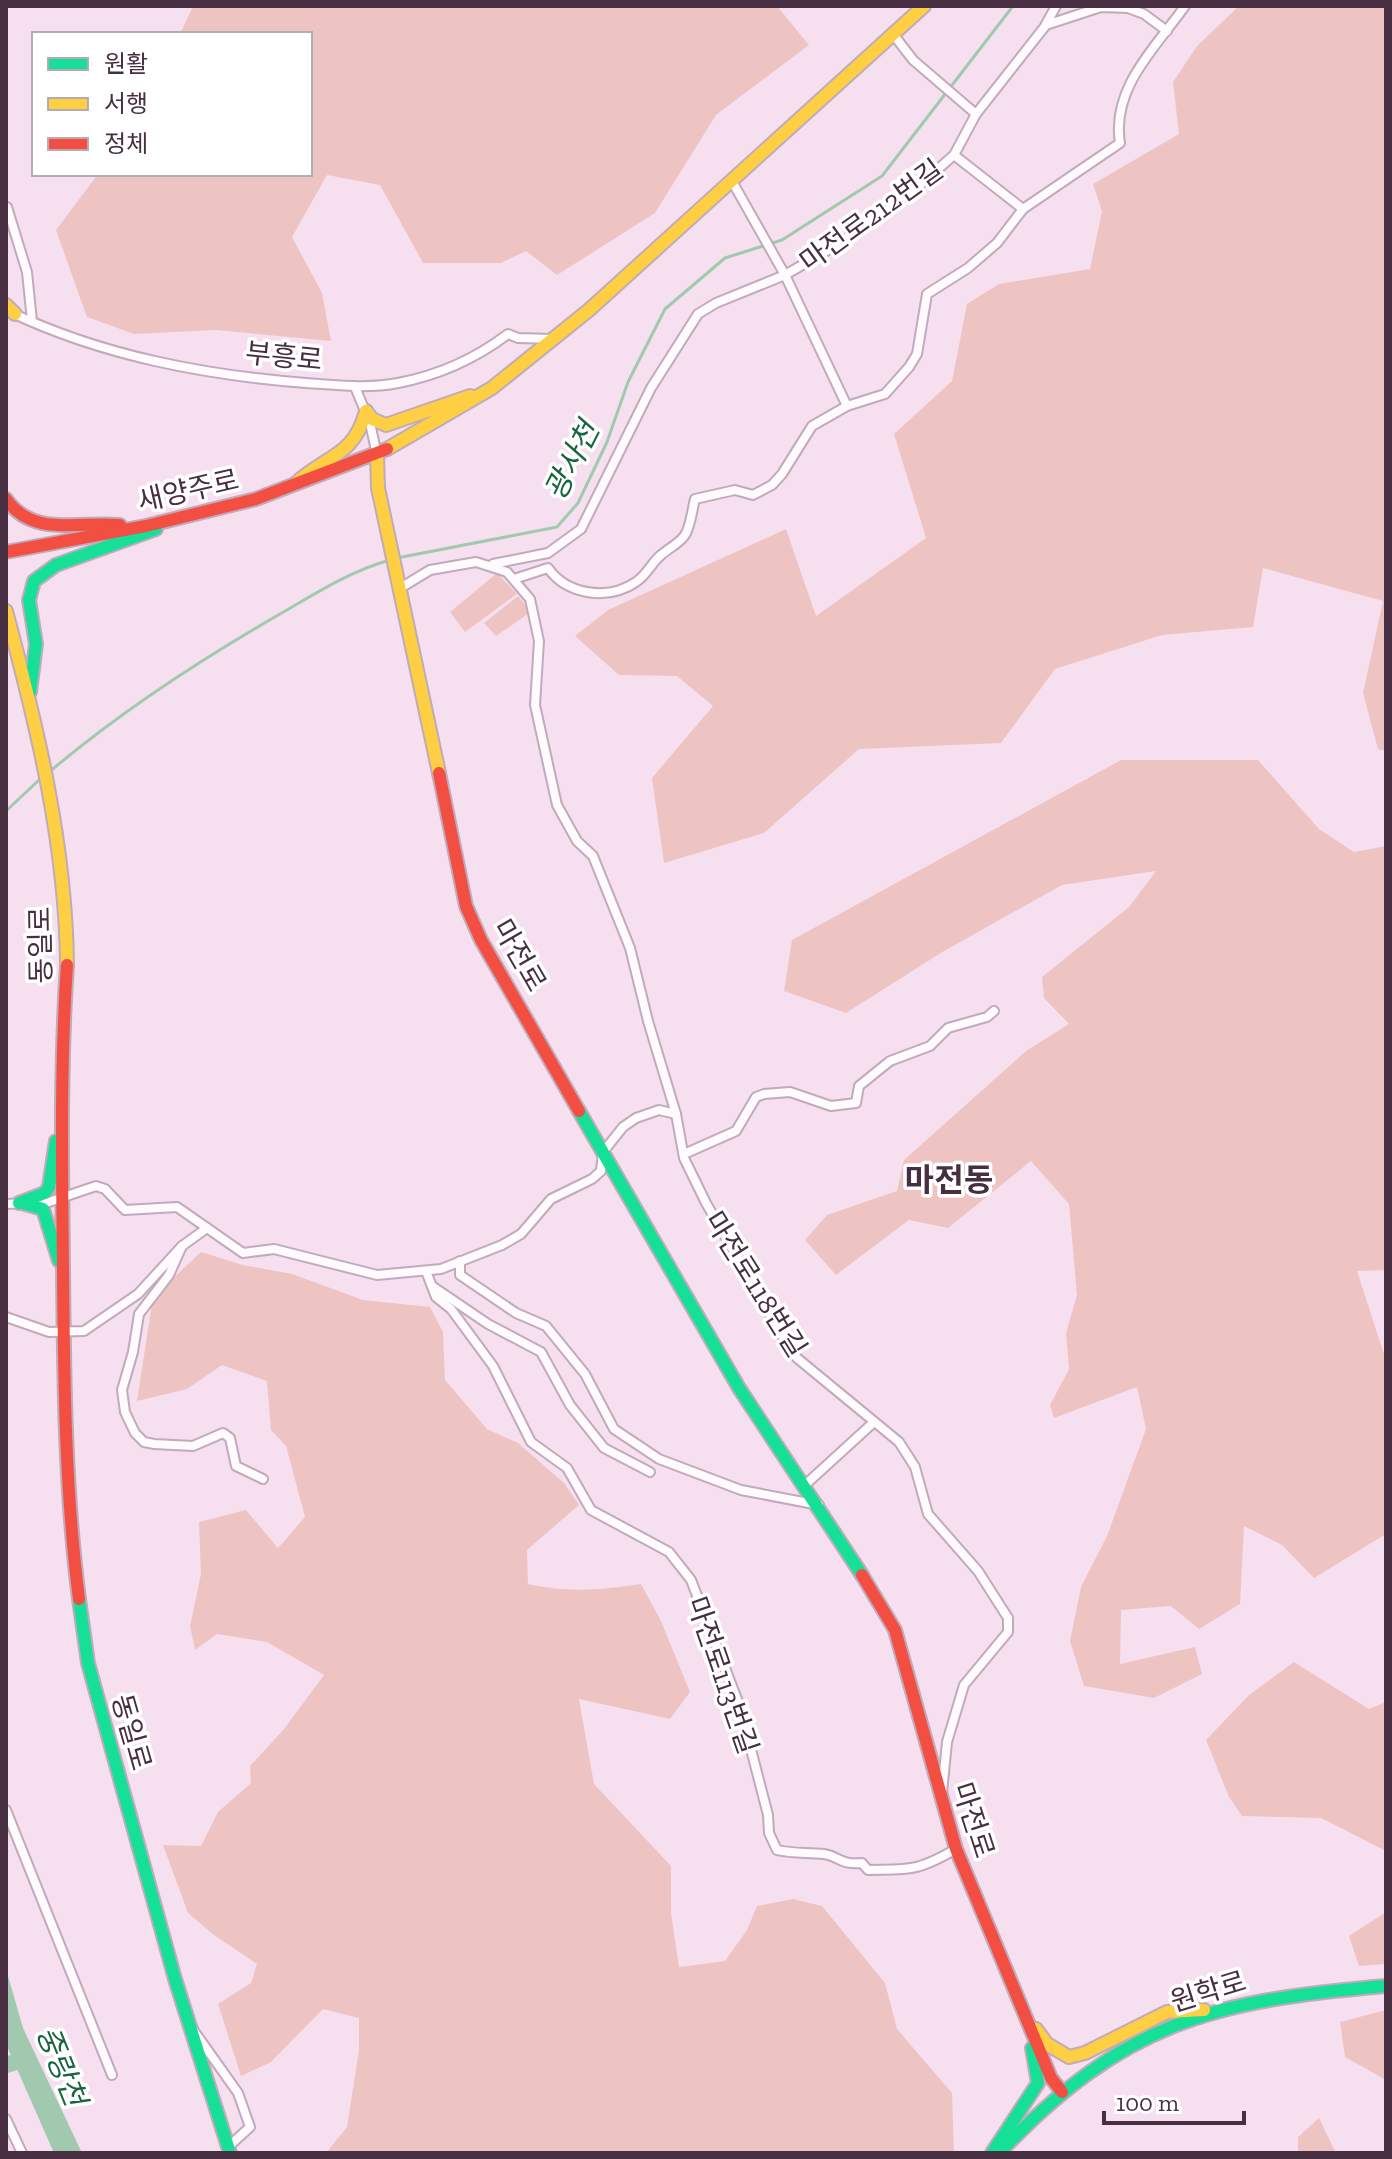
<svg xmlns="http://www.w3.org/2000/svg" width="1392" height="2159" font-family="'Zilla Slab','Noto Sans KR',serif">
	<rect width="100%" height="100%" fill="#f6e0f0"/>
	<g fill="#eec4c3">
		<path d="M 193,6 L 777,6 L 809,45 L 716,115 L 655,213 L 557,275 L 526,251 L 501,263 L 423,263 L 380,185 L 327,175 L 292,237 L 322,293 L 331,341 L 216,330 L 134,334 L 87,317 L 56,230 L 98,174 L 310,174 L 310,34 L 180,34 Z"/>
		<path d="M 1239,6 L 1386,6 L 1386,751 L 1378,749 L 1363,693 L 1383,601 L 1263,568 L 1253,627 L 1162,635 L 1055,669 L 1001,743 L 859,749 L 764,833 L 664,863 L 652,778 L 713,706 L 677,676 L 619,675 L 575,636 L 608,610 L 786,529 L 816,616 L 926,538 L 894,434 L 952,381 L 967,304 L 999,284 L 1090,269 L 1102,211 L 1093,184 L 1179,134 L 1173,82 L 1197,46 Z"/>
		<path d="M 497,573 L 517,594 L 465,632 L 450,612 Z"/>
		<path d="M 518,596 L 531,612 L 496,636 L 484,623 Z"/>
		<path d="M 1121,760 L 1258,760 L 1319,829 L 1354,852 L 1386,846 L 1386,1270 L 1357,1271 L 1386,1360 L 1386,1534 L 1314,1578 L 1282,1545 L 1244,1526 L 1240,1604 L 1199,1629 L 1171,1606 L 1121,1610 L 1120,1664 L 1195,1647 L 1202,1674 L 1154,1698 L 1084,1686 L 1070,1641 L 1081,1587 L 1107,1536 L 1146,1429 L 1137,1387 L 1054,1418 L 1050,1405 L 1069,1369 L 1066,1333 L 1077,1295 L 1069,1204 L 1031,1161 L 948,1228 L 909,1220 L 836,1275 L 805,1240 L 827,1215 L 897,1191 L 904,1160 L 1026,1051 L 1069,1024 L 1044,998 L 1042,977 L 1129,907 L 1156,871 L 1062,885 L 944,951 L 846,1013 L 784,991 L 792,940 Z"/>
		<path d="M 201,1252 L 243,1265 L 292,1274 L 363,1300 L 430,1307 L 443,1332 L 445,1380 L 487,1429 L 518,1443 L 564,1483 L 579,1505 L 527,1550 L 528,1584 C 568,1593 601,1590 641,1584 L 661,1621 L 690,1692 L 670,1719 L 579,1699 L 594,1784 L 671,1866 L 671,1913 L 679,1967 L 725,1961 L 747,1930 L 757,1906 L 793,1899 L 822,1906 L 885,1983 L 897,2029 L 952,2093 L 954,2153 L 326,2153 L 347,2127 L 359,2050 L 359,2018 L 323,2009 L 271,2062 L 241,2076 L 218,2004 L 251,1983 L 257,1964 L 214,1935 L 188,1913 L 163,1845 L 201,1846 L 218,1812 L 251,1783 L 250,1766 L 284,1729 L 324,1675 L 267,1642 L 217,1634 L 195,1650 L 190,1626 L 201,1574 L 199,1522 L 246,1510 L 278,1548 L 305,1517 L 286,1446 L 271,1430 L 267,1381 L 222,1365 L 187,1389 L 137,1401 L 153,1297 Z"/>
		<path d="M 1294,1662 L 1369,1709 L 1386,1702 L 1386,1851 L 1321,1818 L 1242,1816 L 1229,1797 L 1206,1740 L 1249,1695 Z"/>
		<path d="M 1386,1912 L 1386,1964 L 1359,1966 L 1349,1936 Z"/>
		<path d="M 1386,2010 L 1386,2080 L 1345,2057 L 1340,2022 Z"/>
		<path d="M 1319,2118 L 1336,2153 L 1298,2153 L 1298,2137 Z"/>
	</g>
	<path fill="#a0c9b0" d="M 6,1969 L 23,2028 L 82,2153 L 54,2153 L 6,2044 Z"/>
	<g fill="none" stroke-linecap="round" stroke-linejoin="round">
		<g stroke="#a0c9b0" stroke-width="3">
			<path d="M 397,558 L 557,527 L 578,503 L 607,442 L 628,382 L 665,309 L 725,258 L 782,240 L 882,176 L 1013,6"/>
			<path d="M 48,773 C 120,712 198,661 280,614 C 315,594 350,571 390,560"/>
			<path d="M 6,811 L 39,780"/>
		</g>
		<path stroke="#a0c9b0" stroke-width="16" d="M 6,2065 L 25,2059"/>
		<g stroke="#c0abba" stroke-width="12">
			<g id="street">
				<path d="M 1046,24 L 1056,6"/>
				<path d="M 893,34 L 913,60 L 976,114"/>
				<path d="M 954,155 L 1023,209"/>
				<path d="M 733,183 L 785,275 L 847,406"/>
				<path d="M 7,207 L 27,272 L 32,321"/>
				<path d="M 10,312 C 103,356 204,375 306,383 C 337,385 368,389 398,383 C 440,375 475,359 508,334 L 518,338 L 553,339"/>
				<path d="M 355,387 L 370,423 L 377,455"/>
				<path d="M 493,564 L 548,553 L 581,529 L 651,388 L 698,314 L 716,303 L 785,275 L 840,243 L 922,183 L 954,155 L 976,114 L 1046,25 L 1101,7 L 1128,8 L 1144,14 L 1167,31"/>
				<path d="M 514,579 L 548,568 C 567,595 608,601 636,582 C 647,575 652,562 661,555 C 669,548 680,543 685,535 C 691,525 692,510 695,499 L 735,490 L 753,495 L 772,485 L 782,474 L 812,426 L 847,406 L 885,394 L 909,367 L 917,354 L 927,294 L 968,268 L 997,243 L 1023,209 L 1120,143 C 1111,88 1156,47 1185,6"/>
				<path d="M 402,587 L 430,570 L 476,562 L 507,572 L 530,599 L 539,641 L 535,705 L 557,805 L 577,841 L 593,856 L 630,948 L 648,1021 L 676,1114 L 684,1158 L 706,1203 L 789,1347 L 797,1358 L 899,1442 L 915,1467 L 928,1514 L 978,1571 L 1008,1618 L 1008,1632 L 964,1685 L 947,1742 L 942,1793"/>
				<path d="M 684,1154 L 736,1131 L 756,1097 L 764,1094 L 790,1092 L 831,1106 L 856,1103 L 859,1086 L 890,1061 L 930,1046 L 948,1028 L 987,1017 L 994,1011"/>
				<path d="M 6,1204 L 49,1202 L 96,1186 L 105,1189 L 125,1210 L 177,1207 L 243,1253 L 274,1249 L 377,1275 L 441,1269 L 502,1245 L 521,1234 L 551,1199 L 592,1179 L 601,1171 L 603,1152 L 623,1127 L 636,1118 L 659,1110 L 676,1114"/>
				<path d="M 182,1246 L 169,1275 L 139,1314 L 133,1352 L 122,1390 L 125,1412 L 135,1433 L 144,1442 L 154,1444 L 193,1446 L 223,1433 L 230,1438 L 236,1466 L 263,1479"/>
				<path d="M 460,1261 L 460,1275 L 516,1313 L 546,1326 L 585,1374 L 614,1429 L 659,1459 L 741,1490 L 819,1505"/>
				<path d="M 426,1271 L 436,1297 L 451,1309 L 493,1366 L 531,1442 L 567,1468 L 591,1510 L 669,1552 L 691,1580 L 740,1707 L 768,1815 L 769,1833 L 777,1850 C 794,1854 808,1852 824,1854 C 839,1856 839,1865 862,1863 L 868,1870 C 910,1869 916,1872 956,1849"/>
				<path d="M 432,1286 L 488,1324 L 541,1352 L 570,1405 L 604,1448 L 650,1472"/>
				<path d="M 6,1317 L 49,1332 L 84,1331 L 138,1294 L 182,1246 L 207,1228"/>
				<path d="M 805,1485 L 874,1422"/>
				<path d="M 6,1810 L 112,2075"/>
				<path d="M 194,2031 L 238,2093 L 250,2127 L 228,2147"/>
				<path d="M 6,2119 L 22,2153"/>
			</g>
		</g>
		<g stroke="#c0abba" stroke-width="16">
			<g id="fast">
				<path d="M 30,692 L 36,644 L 29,600 L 34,581 L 56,565 L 156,529"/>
				<path d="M 579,1111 L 739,1388 L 862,1575"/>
				<path d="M 19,1203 L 45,1193 L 49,1187 L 56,1141"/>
				<path d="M 22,1203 L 43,1209 L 59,1261"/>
				<path d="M 79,1599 L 88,1663 L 175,1979 L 230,2153"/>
				<path d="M 992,2153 L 1038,2083 L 1032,2048"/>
				<path d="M 999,2153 C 1124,2022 1211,2001 1386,1986"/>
			</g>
		</g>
		<g stroke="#c0abba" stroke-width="16">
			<g id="slow">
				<path d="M 6,305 L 15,314"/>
				<path d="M 366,411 L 372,419 L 386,425 L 470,396"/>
				<path d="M 387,449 L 492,388 L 589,310 L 924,6"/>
				<path d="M 377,455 L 378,488 L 439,773"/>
				<path d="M 295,484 C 326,455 354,457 366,411"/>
				<path d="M 6,611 C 37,726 66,845 67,965"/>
				<path d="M 1036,2029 L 1047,2044 L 1069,2057 L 1085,2053 L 1167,2012 L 1204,2010"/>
			</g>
		</g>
		<g stroke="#c0abba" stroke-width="16">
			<g id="jam">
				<path d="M 6,499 C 33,538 79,521 120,525"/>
				<path d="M 6,552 L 146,526 L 256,499 L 387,449"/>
				<path d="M 439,773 L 466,906 L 481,940 L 579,1111"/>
				<path d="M 67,965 C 60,1067 62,1168 63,1270 C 64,1379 65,1491 79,1599"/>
				<path d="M 862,1575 L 895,1630 L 956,1849 L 1051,2078 L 1062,2092"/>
			</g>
		</g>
		<use href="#street" stroke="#fefafd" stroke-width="8"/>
		<use href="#fast" stroke="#16e098" stroke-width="12"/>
		<use href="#slow" stroke="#ffcf43" stroke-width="12"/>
		<use href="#jam" stroke="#f24e42" stroke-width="12"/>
	</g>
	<g text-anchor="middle" stroke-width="7" stroke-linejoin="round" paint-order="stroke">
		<g font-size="28" fill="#472f41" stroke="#fff">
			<text transform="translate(871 215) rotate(-36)" y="10">마전로212번길</text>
			<text transform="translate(284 356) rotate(6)" y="10">부흥로</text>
			<text transform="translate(188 490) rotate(-13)" y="10">새양주로</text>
			<text transform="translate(40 945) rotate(-91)" y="10">동일로</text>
			<text transform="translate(520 955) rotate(60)" y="10">마전로</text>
			<text transform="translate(756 1284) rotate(58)" y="10">마전로118번길</text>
			<text transform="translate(723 1675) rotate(71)" y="10">마전로113번길</text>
			<text transform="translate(132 1732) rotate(74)" y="10">동일로</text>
			<text transform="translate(974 1820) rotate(72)" y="10">마전로</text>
			<text transform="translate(1208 1991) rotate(-17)" y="10">원학로</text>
		</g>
		<g font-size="30" font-style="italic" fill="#18653e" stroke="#fff">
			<text transform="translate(572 461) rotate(-63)" y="10">광사천</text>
			<text transform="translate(61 2066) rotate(68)" y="10">중랑천</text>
		</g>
		<g font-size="32" font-weight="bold" fill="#472f41" stroke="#fff">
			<text x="949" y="1191">마전동</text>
		</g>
	</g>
	<rect width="1392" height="2159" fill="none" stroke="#472f41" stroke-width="16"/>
	<rect x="32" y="32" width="280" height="144" fill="#ffffff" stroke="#b5acb3" stroke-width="2"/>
	<rect x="48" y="58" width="40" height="12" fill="#16e098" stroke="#b5acb3" stroke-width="2"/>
	<text x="104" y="72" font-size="24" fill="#472f41">원활</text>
	<rect x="48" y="98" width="40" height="12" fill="#ffcf43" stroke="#b5acb3" stroke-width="2"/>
	<text x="104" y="112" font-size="24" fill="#472f41">서행</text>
	<rect x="48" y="138" width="40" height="12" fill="#f24e42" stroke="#b5acb3" stroke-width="2"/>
	<text x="104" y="152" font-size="24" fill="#472f41">정체</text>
	<path d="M1104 2111v12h140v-12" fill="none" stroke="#472f41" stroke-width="4"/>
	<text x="1116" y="2111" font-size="24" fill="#472f41" stroke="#ffffff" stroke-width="6" paint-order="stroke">100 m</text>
</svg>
